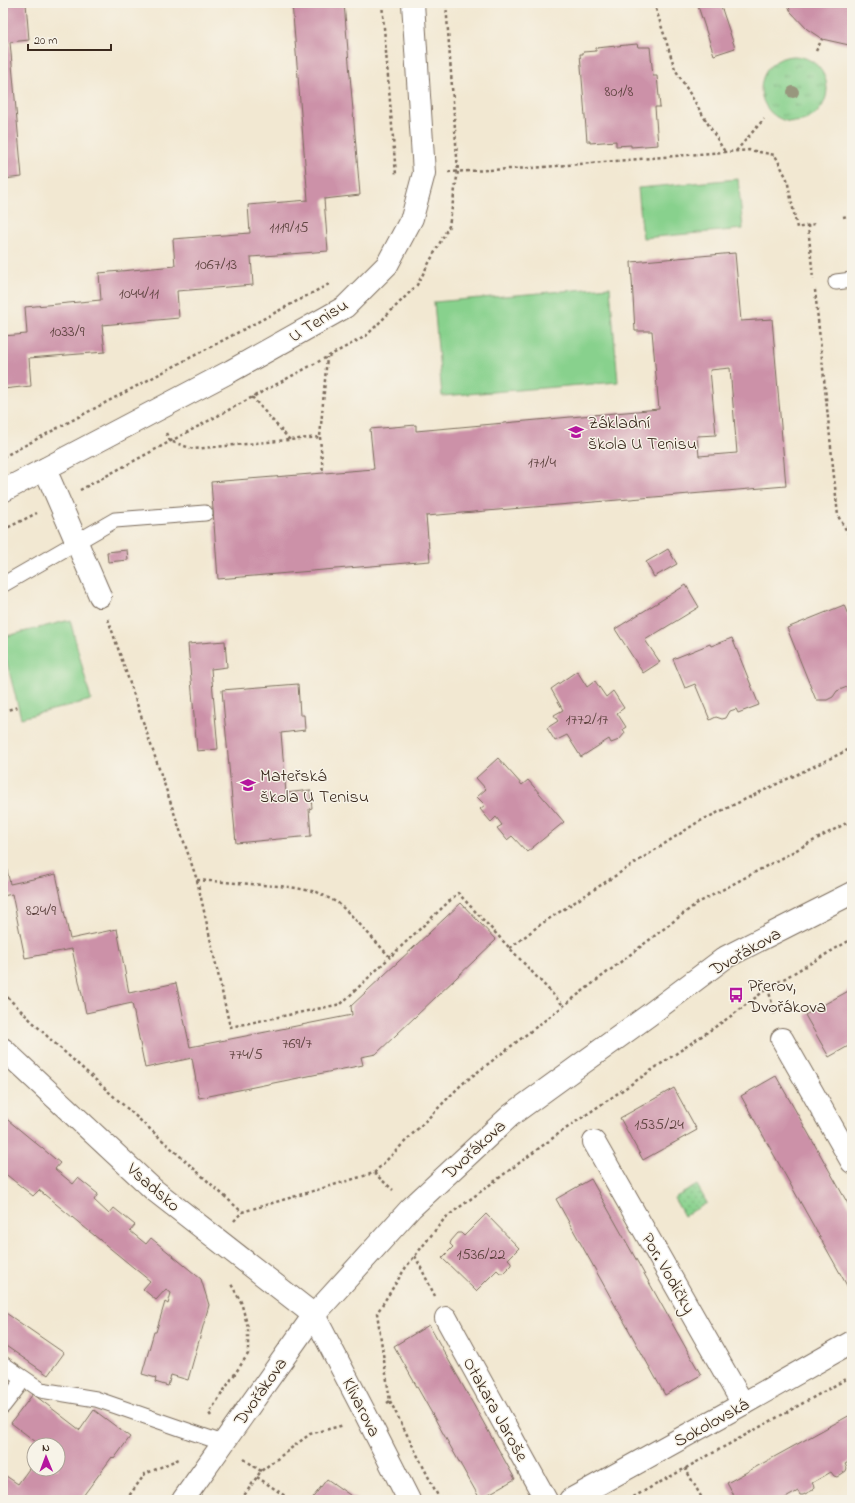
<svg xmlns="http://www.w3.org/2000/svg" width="855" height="1503" font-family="'Indie Flower',sans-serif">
	<defs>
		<pattern id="grass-tufts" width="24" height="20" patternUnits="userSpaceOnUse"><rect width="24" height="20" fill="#88d18d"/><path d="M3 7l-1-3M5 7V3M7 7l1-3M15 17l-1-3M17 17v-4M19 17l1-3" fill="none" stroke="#70aa73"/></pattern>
		<pattern id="park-dots" width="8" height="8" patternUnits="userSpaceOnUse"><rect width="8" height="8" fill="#88d18d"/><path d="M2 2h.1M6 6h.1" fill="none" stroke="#70aa73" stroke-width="1.8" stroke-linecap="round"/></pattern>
	</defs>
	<rect width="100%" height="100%" fill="#f7f3e8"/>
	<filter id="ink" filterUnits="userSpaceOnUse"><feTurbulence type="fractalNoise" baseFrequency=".025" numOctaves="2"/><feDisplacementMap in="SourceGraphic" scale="8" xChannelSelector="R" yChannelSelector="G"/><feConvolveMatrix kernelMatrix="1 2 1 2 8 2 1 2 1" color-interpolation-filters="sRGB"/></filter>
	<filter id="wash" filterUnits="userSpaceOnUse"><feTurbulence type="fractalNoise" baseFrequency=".012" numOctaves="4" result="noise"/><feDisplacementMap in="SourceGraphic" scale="16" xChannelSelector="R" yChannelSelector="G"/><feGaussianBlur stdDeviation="0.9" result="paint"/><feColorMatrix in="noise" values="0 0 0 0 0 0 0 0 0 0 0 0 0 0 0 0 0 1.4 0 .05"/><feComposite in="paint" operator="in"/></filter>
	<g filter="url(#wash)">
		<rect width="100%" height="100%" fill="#f2e8d2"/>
		<circle fill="url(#grass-tufts)" stroke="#627e56" cx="794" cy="89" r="33"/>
		<path fill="url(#park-dots)" stroke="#627e56" d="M 697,1185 L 707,1203 L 684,1216 L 674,1198 Z"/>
		<g fill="#88d18d" stroke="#627e56">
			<path d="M 738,179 L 743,229 L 643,238 L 638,188 Z"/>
			<path d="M 610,287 L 618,382 L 442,396 L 434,302 Z"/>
			<path d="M 70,620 L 91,700 L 21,718 L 3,647 L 3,637 Z"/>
		</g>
		<g id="blocks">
			<g fill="#cc91a8" fill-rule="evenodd">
				<path d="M 3,3 L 26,3 L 29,40 L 10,42 L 22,177 L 3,179 Z"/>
				<path d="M 292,3 L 344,3 L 360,195 L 324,199 L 328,251 L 251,257 L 253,285 L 177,291 L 179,318 L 102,325 L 105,352 L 29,358 L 31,386 L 3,389 L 3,336 L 27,334 L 25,307 L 101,300 L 99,273 L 175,266 L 173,239 L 250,233 L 248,205 L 308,200 Z"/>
				<path d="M 697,3 L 720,3 L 735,48 L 714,55 Z"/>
				<path d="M 787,3 L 852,3 L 852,34 L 850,34 L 849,45 L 822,39 L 807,29 L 791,12 Z"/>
				<path d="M 637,44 L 638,47 L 650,47 L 653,76 L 657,76 L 660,107 L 655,107 L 658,145 L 631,147 L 631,145 L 616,146 L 616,141 L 590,143 L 590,141 L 587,141 L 580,54 L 583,54 L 583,52 L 596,51 L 596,48 Z"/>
				<path d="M 735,253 L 741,321 L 772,319 L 786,486 L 426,516 L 430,561 L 218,579 L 211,482 L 374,469 L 370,429 L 416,425 L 416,431 L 659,409 L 652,331 L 635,331 L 631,262 ZM 730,368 L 737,453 L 699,456 L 697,436 L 716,435 L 710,370 Z"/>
				<path d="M 668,549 L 677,564 L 654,577 L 646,562 Z"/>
				<path d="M 127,550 L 128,560 L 108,562 L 107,552 Z"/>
				<path d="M 686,585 L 699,607 L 645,640 L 660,662 L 643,673 L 615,629 Z"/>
				<path d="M 844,605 L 852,625 L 852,685 L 837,691 L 833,697 L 827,700 L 816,700 L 787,628 Z"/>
				<path d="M 732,638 L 759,705 L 738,713 L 736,709 L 730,711 L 726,718 L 722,719 L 716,717 L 710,720 L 695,684 L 685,688 L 673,659 L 710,644 L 711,646 Z"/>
				<path d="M 225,641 L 227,667 L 211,669 L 218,749 L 197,751 L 188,644 Z"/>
				<path d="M 577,671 L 587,687 L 595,681 L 606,697 L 613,691 L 624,708 L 617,713 L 626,727 L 623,729 L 625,733 L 619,740 L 611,743 L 609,739 L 581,757 L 567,735 L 555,741 L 547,728 L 558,721 L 554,715 L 563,710 L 551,689 Z"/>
				<path d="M 298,684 L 300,715 L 304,715 L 305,730 L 281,733 L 286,793 L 310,790 L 312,808 L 309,809 L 311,836 L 236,843 L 222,690 Z"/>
				<path d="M 498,758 L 522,785 L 528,780 L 564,822 L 527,852 L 512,836 L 507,840 L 497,828 L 502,825 L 496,817 L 491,822 L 480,809 L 485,805 L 477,797 L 486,789 L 476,778 Z"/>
				<path d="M 3,851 L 10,884 L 56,874 L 70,939 L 117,929 L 129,993 L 176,983 L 190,1047 L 352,1015 L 351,1006 L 461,903 L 496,940 L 376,1054 L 361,1057 L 363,1065 L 199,1098 L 192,1058 L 145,1068 L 132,1003 L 86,1013 L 72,949 L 25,958 L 12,894 L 3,896 Z"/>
				<path d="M 852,989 L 852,1044 L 829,1057 L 805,1015 Z"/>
				<path d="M 776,1076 L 852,1211 L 852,1290 L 850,1291 L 741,1096 Z"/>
				<path d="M 674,1088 L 697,1130 L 643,1160 L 620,1118 Z"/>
				<path d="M 3,1116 L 60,1163 L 55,1169 L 73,1184 L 78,1178 L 98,1194 L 94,1200 L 109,1214 L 114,1208 L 135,1225 L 130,1231 L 146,1244 L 151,1238 L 201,1279 L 209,1305 L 188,1380 L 171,1375 L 168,1386 L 155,1382 L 156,1378 L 142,1374 L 154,1332 L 156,1332 L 165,1302 L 168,1304 L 171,1293 L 166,1289 L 156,1300 L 143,1289 L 150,1281 L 39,1190 L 33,1196 L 3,1172 Z"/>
				<path d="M 591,1179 L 701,1375 L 665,1395 L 556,1199 Z"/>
				<path d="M 486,1214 L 519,1248 L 508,1259 L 511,1262 L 511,1265 L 503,1273 L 500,1273 L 497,1270 L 476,1291 L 442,1258 L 453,1247 L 450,1244 L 451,1241 L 458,1233 L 461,1233 L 464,1236 Z"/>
				<path d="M 3,1311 L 64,1353 L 48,1375 L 3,1344 Z"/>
				<path d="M 429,1325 L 515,1479 L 480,1499 L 394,1346 Z"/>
				<path d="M 33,1394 L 80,1430 L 94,1410 L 130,1437 L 114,1459 L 112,1457 L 80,1500 L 3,1500 L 3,1474 L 18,1484 L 34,1462 L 34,1469 L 58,1469 L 58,1445 L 40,1445 L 11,1423 Z"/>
				<path d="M 852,1414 L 852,1460 L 845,1464 L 847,1468 L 846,1471 L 837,1477 L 834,1476 L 831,1472 L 812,1483 L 814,1486 L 813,1490 L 803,1495 L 800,1495 L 798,1491 L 782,1500 L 736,1500 L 727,1483 Z"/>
				<path d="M 327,1479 L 357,1500 L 311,1500 Z"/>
			</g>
		</g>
	</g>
	<g filter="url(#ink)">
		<use href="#blocks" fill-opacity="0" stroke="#7b6c5d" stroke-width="1"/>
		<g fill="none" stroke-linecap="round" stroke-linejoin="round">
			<g stroke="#7b6c5d" stroke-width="17">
				<g id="lane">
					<path d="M 836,282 L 852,280"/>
					<path d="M 4,584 L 115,520 L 205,513"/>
					<path d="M 3,1364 L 41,1390 L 96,1399 L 223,1443"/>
					<path d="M 3,1406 L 24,1379"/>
				</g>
			</g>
			<g stroke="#7b6c5d" stroke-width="24">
				<g id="street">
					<path d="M 45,469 L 100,596"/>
					<path d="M 3,491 L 231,371 L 345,307 L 387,265 L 412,218 L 424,173 L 413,3"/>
					<path d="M 782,1039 L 852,1162"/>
					<path d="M 3,1049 L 154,1190 L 314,1315 L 366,1415 L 409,1500"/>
					<path d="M 594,1142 L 743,1404"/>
					<path d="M 446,1318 L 546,1500"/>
					<path d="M 570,1500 L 743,1404 L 852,1342"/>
				</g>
			</g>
			<g stroke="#7b6c5d" stroke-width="24">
				<path id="secondary" d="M 183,1500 L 314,1315 L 411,1208 L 511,1115 L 649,1015 L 726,957 L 852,893"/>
			</g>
			<g stroke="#7b6c5d" stroke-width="2.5" stroke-dasharray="3 3" stroke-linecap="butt">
				<path d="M 382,3 L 396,175"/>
				<path d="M 654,3 L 675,69 L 725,152"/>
				<path d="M 816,51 L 822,39"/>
				<path d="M 736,151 L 764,119"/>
				<path d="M 448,172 L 531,168 L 749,150 L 775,155 L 787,179 L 797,228 L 815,224"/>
				<path d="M 843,217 L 852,215"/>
				<path d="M 808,225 L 813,279"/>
				<path d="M 815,290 L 838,516 L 852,540"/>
				<path d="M 252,397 L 290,440"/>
				<path d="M 166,433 L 170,441 L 193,449 L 320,437 L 327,357"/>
				<path d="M 320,437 L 323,473"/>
				<path d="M 3,457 L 331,283"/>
				<path d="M 80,490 L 366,336 L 417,285 L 449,226 L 458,171 L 446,3"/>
				<path d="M 3,530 L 37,513"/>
				<path d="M 108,619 L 197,880 L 230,1027 L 341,1004 L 390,957"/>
				<path d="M 3,673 L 6,675 L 3,681"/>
				<path d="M 3,711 L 18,707"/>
				<path d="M 197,880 L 290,887 L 317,892 L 338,903 L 352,916 L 390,957 L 458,893 L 563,1005"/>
				<path d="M 510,948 L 541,924 L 698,822 L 852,748"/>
				<path d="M 768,988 L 775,1015"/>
				<path d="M 3,993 L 49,1038 L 242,1212 L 374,1173 L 462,1084 L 696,904 L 852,820"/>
				<path d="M 374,1173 L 393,1190"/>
				<path d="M 234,1221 L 242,1212"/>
				<path d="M 415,1256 L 435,1296"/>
				<path d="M 390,1401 L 440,1500"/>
				<path d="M 387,1403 L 390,1401 L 377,1313 L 406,1267 L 445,1218 L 561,1132 L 734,1014 L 768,988 L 852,939"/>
				<path d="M 211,1416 L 209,1413 L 248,1354 L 248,1328 L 241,1302 L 231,1284"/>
				<path d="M 244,1459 L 261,1471"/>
				<path d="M 685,1468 L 703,1500"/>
				<path d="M 257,1477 L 291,1500"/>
				<path d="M 126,1500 L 145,1474 L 181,1458"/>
				<path d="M 241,1500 L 261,1471 L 310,1434 L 344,1425"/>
				<path d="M 628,1500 L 852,1376"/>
			</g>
			<use href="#lane" stroke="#fff" stroke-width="15"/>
			<use href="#street" stroke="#fff" stroke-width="22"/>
			<use href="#secondary" stroke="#fff" stroke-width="22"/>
		</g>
		<circle fill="#98977e" cx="793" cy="92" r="6"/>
	</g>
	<defs>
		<g id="school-bare" transform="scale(1.2)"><path d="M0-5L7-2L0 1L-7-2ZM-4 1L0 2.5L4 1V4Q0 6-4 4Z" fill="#b5179e" stroke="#f7f3e8" stroke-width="2.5" paint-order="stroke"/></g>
		<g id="bus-bare" transform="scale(1.2)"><path d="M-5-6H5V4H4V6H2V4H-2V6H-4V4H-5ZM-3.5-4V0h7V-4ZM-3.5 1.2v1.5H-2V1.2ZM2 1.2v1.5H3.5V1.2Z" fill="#b5179e" stroke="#f7f3e8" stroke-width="2.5" paint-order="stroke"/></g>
	</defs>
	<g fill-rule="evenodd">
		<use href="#school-bare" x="576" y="432"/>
		<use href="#school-bare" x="248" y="785"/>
		<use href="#bus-bare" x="736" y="995"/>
	</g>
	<g text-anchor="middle" stroke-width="3" stroke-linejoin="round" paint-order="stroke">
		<g font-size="16" fill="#5f4440">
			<text x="619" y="96">801/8</text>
			<text x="289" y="232">1119/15</text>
			<text x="216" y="269">1067/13</text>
			<text x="139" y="298">1044/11</text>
			<text x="67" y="336">1033/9</text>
			<text x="542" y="467">171/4</text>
			<text x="587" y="724">1772/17</text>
			<text x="41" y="915">824/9</text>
			<text x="297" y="1048">769/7</text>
			<text x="246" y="1059">774/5</text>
			<text x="659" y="1129">1535/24</text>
			<text x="481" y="1259">1536/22</text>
		</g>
		<g font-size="18" fill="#3b2a1e" stroke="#f7f3e8">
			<text transform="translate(318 320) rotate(-32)" y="6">U Tenisu</text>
			<text transform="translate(745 951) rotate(-30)" y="6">Dvořákova</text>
			<text transform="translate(474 1149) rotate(-43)" y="6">Dvořákova</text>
			<text transform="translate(154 1187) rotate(41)" y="6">Vsadsko</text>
			<text transform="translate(669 1273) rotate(60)" y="6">Por. Vodičky</text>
			<text transform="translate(260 1391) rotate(-55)" y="6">Dvořákova</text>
			<text transform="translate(362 1407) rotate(63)" y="6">Klivarova</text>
			<text transform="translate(496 1409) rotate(61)" y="6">Otakara Jaroše</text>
			<text transform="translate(711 1422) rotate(-29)" y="6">Sokolovská</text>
		</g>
		<g font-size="18" fill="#3b2a1e" stroke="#f7f3e8" text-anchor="start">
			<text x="588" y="428">Základní<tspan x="588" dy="21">škola U Tenisu</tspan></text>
			<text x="260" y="781">Mateřská<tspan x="260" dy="21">škola U Tenisu</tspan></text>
			<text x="748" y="991">Přerov,<tspan x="748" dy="21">Dvořákova</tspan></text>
		</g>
	</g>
	<rect width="855" height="1503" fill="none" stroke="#f7f3e8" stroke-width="16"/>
	<g transform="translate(46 1457) rotate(359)"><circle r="19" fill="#f7f3e8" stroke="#aca397"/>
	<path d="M0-3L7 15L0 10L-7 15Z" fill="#b5179e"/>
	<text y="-6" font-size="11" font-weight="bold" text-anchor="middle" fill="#3b2a1e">N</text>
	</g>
	<path d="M28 44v6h83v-6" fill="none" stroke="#3b2a1e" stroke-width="2"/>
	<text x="34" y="44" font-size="12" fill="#3b2a1e" stroke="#f7f3e8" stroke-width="3" paint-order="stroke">20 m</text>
</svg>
